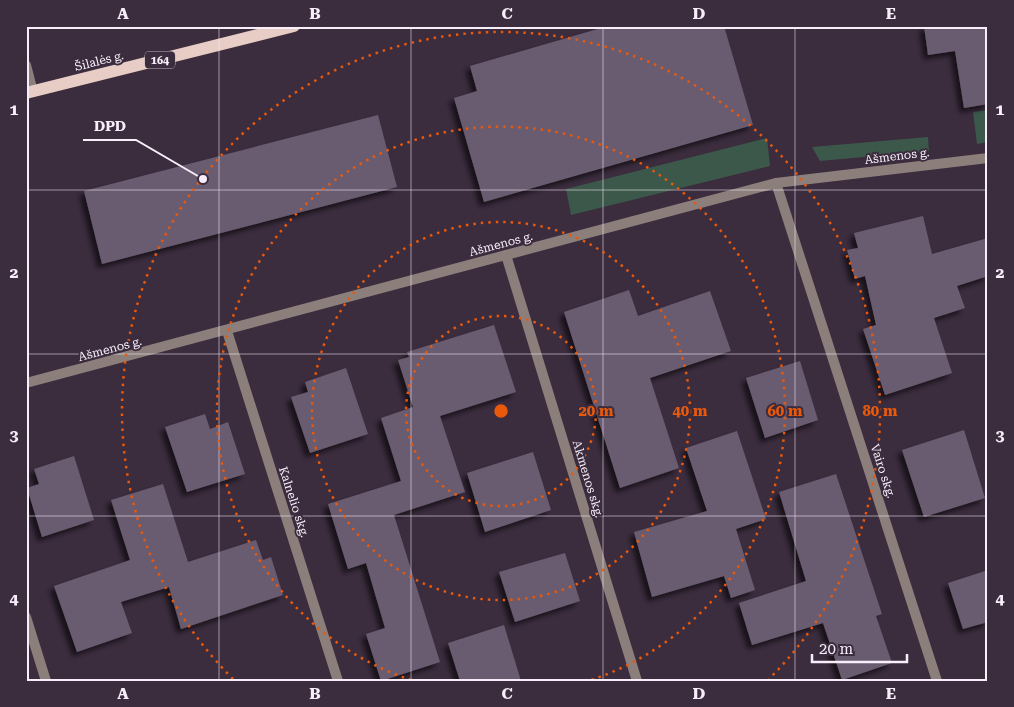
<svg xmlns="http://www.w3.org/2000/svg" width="1014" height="707" font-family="'Roboto Serif',serif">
	<defs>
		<filter id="shadow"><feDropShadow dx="-4.5" dy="4.5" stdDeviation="2.5" flood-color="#0009"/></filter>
	</defs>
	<rect width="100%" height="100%" fill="#3b2c3e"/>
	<g fill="#3c584b">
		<path d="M 988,110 L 988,142 L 977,144 L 973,112 Z"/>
		<path d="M 928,137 L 929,151 L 820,161 L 812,147 Z"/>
		<path d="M 767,138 L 770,166 L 571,215 L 566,189 Z"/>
	</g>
	<g fill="#6b5b6f" filter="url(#shadow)">
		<path d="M 608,26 L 724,26 L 753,125 L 484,202 L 454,98 L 477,91 L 470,66 Z"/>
		<path d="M 924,26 L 988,26 L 988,104 L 964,108 L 955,51 L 928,55 Z"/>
		<path d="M 378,115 L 397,187 L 102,264 L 84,191 Z"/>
		<path d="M 923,216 L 932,254 L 988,238 L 988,276 L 957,286 L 965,308 L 934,318 L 952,373 L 885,395 L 863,329 L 876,325 L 865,276 L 855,279 L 847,250 L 858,248 L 854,233 Z"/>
		<path d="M 629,290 L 638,316 L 710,291 L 731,351 L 650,378 L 679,468 L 620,488 L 564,312 Z"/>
		<path d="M 494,325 L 516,392 L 440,416 L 465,492 L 394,515 L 440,662 L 381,681 L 366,634 L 385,628 L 366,563 L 348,569 L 328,504 L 401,481 L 381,418 L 413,407 L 398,360 L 409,357 L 407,352 Z"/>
		<path d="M 800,361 L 818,420 L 765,438 L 746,378 Z"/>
		<path d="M 346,368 L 368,434 L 310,453 L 291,397 L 308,392 L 305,382 Z"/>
		<path d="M 205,414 L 210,429 L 228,422 L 245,474 L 187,492 L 165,427 Z"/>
		<path d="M 964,430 L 985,498 L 924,517 L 902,450 Z"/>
		<path d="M 737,431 L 766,519 L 736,529 L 755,590 L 731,598 L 724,576 L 652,597 L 634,532 L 707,511 L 686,448 Z"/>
		<path d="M 533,452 L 551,510 L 485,532 L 467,473 Z"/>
		<path d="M 74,456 L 94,520 L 42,537 L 27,488 L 39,484 L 34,469 Z"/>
		<path d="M 836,474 L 882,614 L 876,616 L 892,663 L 842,680 L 823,623 L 752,645 L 739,603 L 806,581 L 779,492 Z"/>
		<path d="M 163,484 L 188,562 L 256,540 L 263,560 L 271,557 L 283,595 L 181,629 L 169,587 L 121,602 L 132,633 L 77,652 L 54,586 L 130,560 L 111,500 Z"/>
		<path d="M 565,553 L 580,601 L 515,622 L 499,572 Z"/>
		<path d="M 988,570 L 988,622 L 963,629 L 948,583 Z"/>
		<path d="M 504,625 L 521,681 L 460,681 L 448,643 Z"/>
	</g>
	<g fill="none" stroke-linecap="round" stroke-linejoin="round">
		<g stroke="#8c7f7b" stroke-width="10">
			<path d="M 26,65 L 33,92"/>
			<path d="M 776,183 L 937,681"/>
			<path d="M 506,255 L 637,681"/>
			<path d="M 227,331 L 338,681"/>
			<path d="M 26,383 L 776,183 L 988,158"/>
			<path d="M 26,617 L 46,681"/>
		</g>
		<path stroke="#e7cdc5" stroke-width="12" d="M 26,93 L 294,26"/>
	</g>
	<path fill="none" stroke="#f8eefa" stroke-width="1" stroke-opacity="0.55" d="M 219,26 L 219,681M 411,26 L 411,681M 603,26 L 603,681M 795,26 L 795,681M 26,190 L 988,190M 26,354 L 988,354M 26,516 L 988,516"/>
	<g fill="none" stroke="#e8590c" stroke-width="2.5" stroke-dasharray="2.5 5">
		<circle cx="501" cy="411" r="95"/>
		<circle cx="501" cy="411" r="189"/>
		<path d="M411 680A284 284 0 1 1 591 680"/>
		<path d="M233 679A379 379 0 1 1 769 679"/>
	</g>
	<g text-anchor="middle" stroke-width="4" stroke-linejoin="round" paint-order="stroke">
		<rect fill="#3b2c3e" stroke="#bfb4c2" stroke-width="1" x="145" y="51.5" width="30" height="17" rx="4"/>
		<g font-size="11" font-weight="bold" fill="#f8eefa">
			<text x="160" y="64">164</text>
		</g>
		<g font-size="12" fill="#f8eefa" stroke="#3b2c3e">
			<text transform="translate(99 61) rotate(-14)" y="4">Šilalės g.</text>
			<text transform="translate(897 156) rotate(-7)" y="4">Ašmenos g.</text>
			<text transform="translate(501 244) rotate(-15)" y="4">Ašmenos g.</text>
			<text transform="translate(110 349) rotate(-15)" y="4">Ašmenos g.</text>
			<text transform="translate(883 471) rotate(72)" y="4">Vairo skg.</text>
			<text transform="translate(588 479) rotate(73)" y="4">Akmenos skg.</text>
			<text transform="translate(294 502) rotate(72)" y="4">Kalnelio skg.</text>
		</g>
	</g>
	<circle cx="501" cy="411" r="8" fill="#e8590c" stroke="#3b2c3e" stroke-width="2.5"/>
	<g font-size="15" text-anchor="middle" font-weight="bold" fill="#e8590c" stroke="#3b2c3e" stroke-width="4" stroke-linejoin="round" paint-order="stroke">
		<text x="596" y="416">20 m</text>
		<text x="690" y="416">40 m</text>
		<text x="785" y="416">60 m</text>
		<text x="880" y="416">80 m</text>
	</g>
	<path fill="none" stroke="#f8eefa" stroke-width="2" d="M203 179L136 140H83"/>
	<circle fill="#f8eefa" stroke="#3b2c3e" stroke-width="2" cx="203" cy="179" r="5"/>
	<g font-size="14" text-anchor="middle" font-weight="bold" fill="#f8eefa" stroke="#3b2c3e" stroke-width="4" stroke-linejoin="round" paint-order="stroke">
		<text x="110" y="131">DPD</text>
	</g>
	<rect width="1014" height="707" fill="none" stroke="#3b2c3e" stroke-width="55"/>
	<path d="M812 654v8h95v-8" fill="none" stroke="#f8eefa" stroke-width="2.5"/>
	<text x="819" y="654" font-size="15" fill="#f8eefa" stroke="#3b2c3e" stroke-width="4" paint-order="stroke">20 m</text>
	<rect x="28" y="28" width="958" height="652" fill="none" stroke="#f8eefa" stroke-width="2"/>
	<g font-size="16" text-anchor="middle" font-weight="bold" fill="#f8eefa">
		<text x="123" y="19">A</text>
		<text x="315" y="19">B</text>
		<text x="507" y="19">C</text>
		<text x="699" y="19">D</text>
		<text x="891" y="19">E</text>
		<text x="14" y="115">1</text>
		<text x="1000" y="115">1</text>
		<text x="14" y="278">2</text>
		<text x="1000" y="278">2</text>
		<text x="14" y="441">3</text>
		<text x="1000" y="441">3</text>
		<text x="14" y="604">4</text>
		<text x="1000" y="604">4</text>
		<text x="123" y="699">A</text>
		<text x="315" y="699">B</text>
		<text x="507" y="699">C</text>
		<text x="699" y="699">D</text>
		<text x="891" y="699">E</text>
	</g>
</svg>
